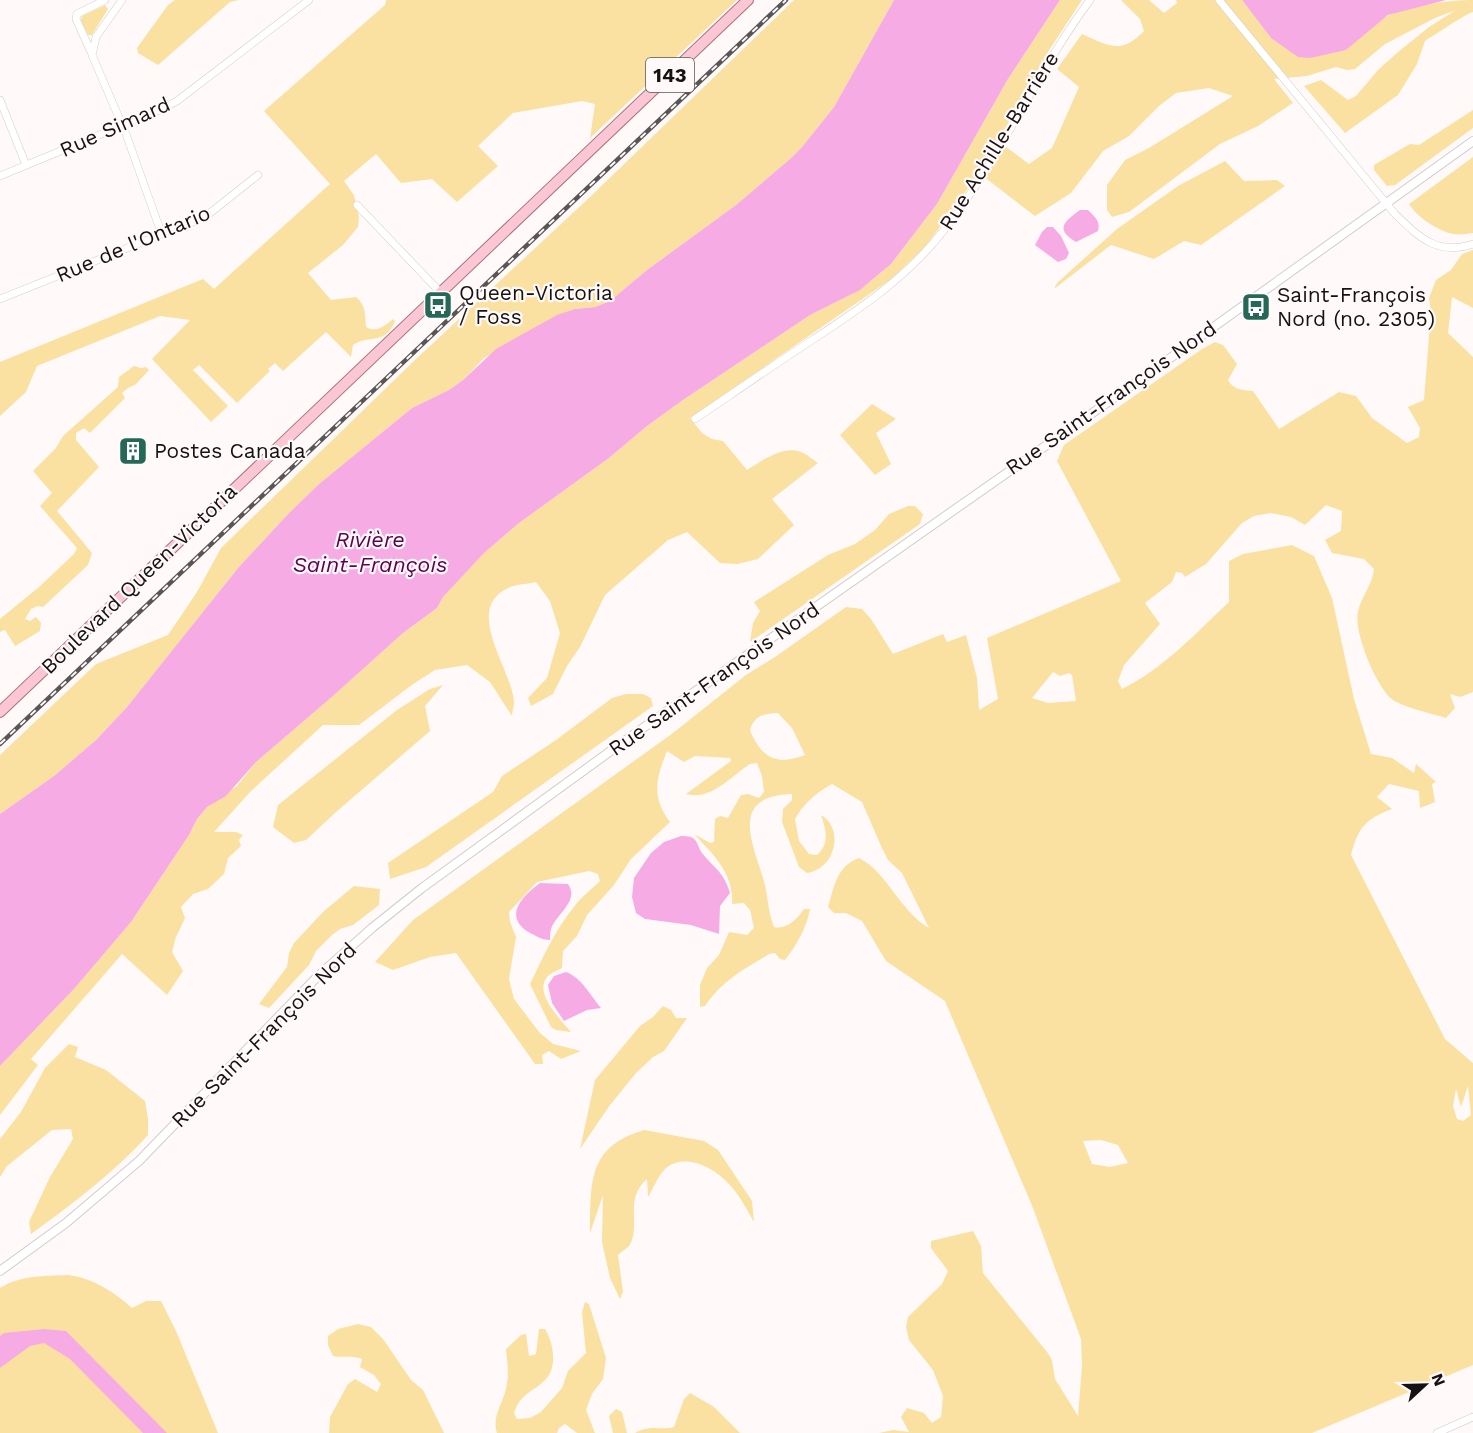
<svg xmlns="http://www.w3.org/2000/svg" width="1473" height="1433" font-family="'Work Sans',sans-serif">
	<rect width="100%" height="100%" fill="#fffaf9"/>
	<g fill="#fae1a1" fill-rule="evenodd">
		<path d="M 175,0 L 239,0 L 230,2 L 158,65 L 138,53 L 137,48 L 168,5 Z"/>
		<path d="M 386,0 L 737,0 L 590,138 L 595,104 L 582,101 L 513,113 L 478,146 L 498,166 L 457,202 L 432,179 L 401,183 L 376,154 L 344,181 L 354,195 L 359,217 L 358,227 L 343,245 L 308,273 L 331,300 L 356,297 C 366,305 365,315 366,327 C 376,333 385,326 393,319 L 395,321 C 385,346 369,334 353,345 L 351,357 L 326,332 L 283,371 L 275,363 L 268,369 L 270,371 L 237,403 L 199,365 L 193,370 L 228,406 L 211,422 L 152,359 L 190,320 L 160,316 L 37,366 L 26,392 L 0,416 L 0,362 L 203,279 L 214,289 L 330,184 L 264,111 L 385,5 Z"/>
		<path d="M 794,0 L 894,0 L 834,107 L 802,147 L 790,159 L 736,205 L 647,270 L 610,301 L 595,307 L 575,309 L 484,358 L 463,380 L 449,390 L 412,408 L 319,484 L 289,513 L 238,568 L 127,707 L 96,740 L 54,776 L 0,814 L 0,755 L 96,664 L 168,635 L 197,592 L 221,548 L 416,359 L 590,197 Z"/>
		<path d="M 1060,0 L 1082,0 L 1048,52 L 998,141 L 1029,164 L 1052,148 L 1079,87 L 1057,69 L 1082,34 C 1109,46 1121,55 1144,31 L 1140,19 L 1121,0 L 1149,0 L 1164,13 L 1177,3 L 1176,0 L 1242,0 L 1271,38 L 1346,50 C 1358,38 1371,26 1386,17 C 1404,5 1452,0 1473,0 L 1473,12 C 1467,13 1433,36 1425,41 L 1417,64 L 1398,95 L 1345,133 L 1304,86 L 1321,80 L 1348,100 L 1356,96 L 1378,70 L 1398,52 L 1429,27 L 1456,10 L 1435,18 L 1385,44 L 1355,69 L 1347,70 L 1336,67 L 1307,76 L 1274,79 L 1293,103 L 1258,126 L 1220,144 L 1129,212 L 1112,217 L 1107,210 L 1107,185 L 1125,160 L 1149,148 L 1233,96 L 1209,88 L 1176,93 L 1159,106 L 1129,136 L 1103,151 L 1071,193 L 1035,216 L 979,173 L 926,246 L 890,280 L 690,418 L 702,433 L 712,439 L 723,441 L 747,470 C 761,461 784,445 801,452 C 807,454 813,460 818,463 L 772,499 L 794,525 L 758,559 L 737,564 L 720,563 L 687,532 L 668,540 L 605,595 L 580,647 L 567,666 L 553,694 L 531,706 L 528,698 L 547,678 L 560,633 L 550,601 L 536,582 C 529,584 520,584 513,586 C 459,605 512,668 514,702 C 514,706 512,712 512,716 L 490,682 L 467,665 L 435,670 L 413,684 L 359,725 L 323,725 L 250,792 L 214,832 L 236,832 L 243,835 L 239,840 L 241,846 L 228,858 L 224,874 L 208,889 L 193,894 L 181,907 L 185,918 L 176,937 L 172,952 L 183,971 L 167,995 L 122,954 L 31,1059 L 38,1065 L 0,1115 L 0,1066 L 74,989 L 131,922 L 189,835 L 197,819 L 207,807 L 237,786 L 256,762 L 333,696 L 403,633 L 437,608 L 443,597 L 459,579 L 484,553 L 519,523 L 609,458 L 647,426 L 683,400 L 810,315 L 848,296 L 871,281 L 891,264 L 937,204 L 1008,79 Z"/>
		<path d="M 105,5 L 108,9 L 92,35 L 88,35 L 81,21 L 82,16 Z"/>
		<path d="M 1473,110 L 1473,128 L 1395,185 L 1387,186 L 1374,170 L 1374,165 L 1410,144 L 1419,145 Z"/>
		<path d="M 1473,157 L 1473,233 C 1466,234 1459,235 1453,234 C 1438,231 1417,217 1409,204 Z"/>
		<path d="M 1225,161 L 1244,181 L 1277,180 L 1285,186 L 1201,245 L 1184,241 L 1154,259 L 1111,245 L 1054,289 L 1057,283 L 1117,229 L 1178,186 Z"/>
		<path d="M 1473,250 L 1473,308 L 1452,297 L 1448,333 L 1473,357 L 1473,692 L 1460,697 L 1450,694 L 1455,708 L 1446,718 C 1433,714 1403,707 1393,700 C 1377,689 1353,631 1358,612 C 1361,597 1372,586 1374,569 L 1364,559 L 1332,553 L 1325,540 L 1341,531 L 1342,511 L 1326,505 L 1305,525 L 1291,517 L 1271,513 L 1254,516 L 1242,523 L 1206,564 L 1185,577 L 1182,573 L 1176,572 L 1172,582 L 1145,603 L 1160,624 L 1124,665 L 1118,681 L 1122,689 C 1163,669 1196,633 1229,602 L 1229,561 L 1243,554 L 1292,545 L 1314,556 L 1332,598 L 1354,699 L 1371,754 L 1392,758 L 1414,773 L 1416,764 L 1436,782 L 1432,784 L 1435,802 L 1420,808 L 1419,791 L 1389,784 L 1377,797 L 1392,809 C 1365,819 1358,828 1351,855 L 1445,1039 L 1473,1063 L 1473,1365 L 1312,1433 L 879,1433 L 893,1430 L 909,1432 L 901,1417 L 907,1408 L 924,1413 L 932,1423 L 941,1417 L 943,1396 L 933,1370 L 909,1340 L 906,1327 L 908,1317 L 942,1284 L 948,1271 L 931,1248 L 931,1241 L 973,1231 L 981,1246 L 983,1273 L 1047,1352 L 1052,1360 L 1055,1379 L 1078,1416 L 1082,1365 L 1081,1339 L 1033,1208 L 945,1001 L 886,961 L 862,921 L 846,913 L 834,913 L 828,907 C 835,885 836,867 859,858 C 887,872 899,910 929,928 L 902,873 L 888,860 L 881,846 L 862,802 L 832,784 C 816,793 804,803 795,819 L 799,841 L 809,854 L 817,855 C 830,843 826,830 821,815 C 845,829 835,869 807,873 L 799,867 L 782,822 L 783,809 L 792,800 L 792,794 C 729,796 752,842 764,881 C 768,896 768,912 774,927 C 787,930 797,919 804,909 L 810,909 C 807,927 796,946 785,960 L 780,959 L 775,953 L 769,954 C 743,970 723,980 705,1006 L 700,1007 L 700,985 L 707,968 L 719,955 L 729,932 L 747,935 L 754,928 L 750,910 L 744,903 L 732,904 C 734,874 714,855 694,834 L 710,843 L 714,842 L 715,819 L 720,816 L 728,818 L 741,795 L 748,794 L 759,798 L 764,792 L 762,776 L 757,763 L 750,764 C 730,777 711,801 686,794 L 731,761 L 730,758 L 695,756 L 684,762 L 667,751 C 656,778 651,797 670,822 L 631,859 L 614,885 L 587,915 L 577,936 L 563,951 L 562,968 C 558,970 553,972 549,975 C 531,991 561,1020 571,1032 L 556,1030 L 551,1027 L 530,984 C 543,957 555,930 574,907 C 581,897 592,889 600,881 L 598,874 L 589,871 L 537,882 L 509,912 L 510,922 L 516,937 L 509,979 L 514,999 L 539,1032 L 553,1044 L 581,1051 L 561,1059 L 549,1051 L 542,1055 L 543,1064 L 535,1064 L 456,953 L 430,957 L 393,970 L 375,962 L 413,920 L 673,733 L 746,675 L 775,657 L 846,607 L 862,609 L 871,619 L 893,654 L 943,634 L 947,642 L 966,635 L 977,678 L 979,710 L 998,699 L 987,638 L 1121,581 L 1057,461 L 1064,445 L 1202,349 L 1215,342 L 1223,345 L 1237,364 L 1228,380 C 1233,390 1243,390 1253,391 L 1279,429 L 1339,392 L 1356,396 L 1372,418 L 1407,443 L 1419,437 L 1420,428 L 1408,407 L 1424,400 L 1431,311 L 1429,298 L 1436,280 L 1451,270 L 1462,254 ZM 1053,672 L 1060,676 L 1069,673 L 1072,675 L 1076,701 L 1048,703 L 1032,698 ZM 778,713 L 792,728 L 805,755 C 777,766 761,758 750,730 C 755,715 763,714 778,713 ZM 1468,1086 L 1471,1115 L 1463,1121 L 1457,1119 L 1453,1106 L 1456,1089 L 1461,1107 ZM 1101,1140 L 1118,1145 L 1128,1163 L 1110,1167 L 1092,1164 L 1083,1141 Z"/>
		<path d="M 134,366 L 141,368 L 146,367 L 149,370 L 135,385 L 128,388 L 122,393 L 125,398 L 90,433 L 84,428 L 76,433 L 76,440 L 99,467 L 57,511 L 92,553 L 88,565 L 43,607 L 38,606 L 31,609 L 25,619 L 30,621 L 36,617 L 41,623 L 40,631 L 15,646 L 5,630 L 0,632 L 0,619 L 39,587 L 74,554 L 77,548 L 40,506 L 52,493 L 33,471 L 56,448 L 63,436 L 118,387 L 119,377 Z"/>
		<path d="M 872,404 L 896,419 L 876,433 L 891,464 L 875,475 L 840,435 Z"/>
		<path d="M 908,506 L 915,506 L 923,514 L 920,524 L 750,642 L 753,623 L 760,611 L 754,602 L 828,555 L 855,544 L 875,530 L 889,514 Z"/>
		<path d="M 443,685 L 425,706 L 430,731 L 336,812 L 306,840 L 294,843 L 273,827 L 278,805 L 397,710 L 430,689 Z"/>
		<path d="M 626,694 L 643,694 L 651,698 L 653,706 L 426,867 L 390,879 L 388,863 L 493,792 L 502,776 L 556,740 L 612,698 Z"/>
		<path d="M 354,886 L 380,889 L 379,905 L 353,925 L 340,929 L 332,935 L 316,951 L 309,965 L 269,1008 L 259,1004 L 287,967 L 289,953 L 294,943 L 324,911 Z"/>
		<path d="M 663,1006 L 671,1010 L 676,1018 L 687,1018 L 664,1051 L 653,1057 L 636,1073 L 610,1105 L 580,1149 L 595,1080 L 640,1026 L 653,1017 Z"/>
		<path d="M 69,1044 L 78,1047 L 75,1057 L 106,1070 L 145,1101 L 148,1118 L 148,1135 C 114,1173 72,1204 31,1234 L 29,1222 L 50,1177 L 73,1139 L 71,1129 L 52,1130 L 7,1166 L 0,1177 L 0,1139 L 21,1112 L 45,1068 Z"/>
		<path d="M 644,1130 L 704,1141 L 718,1150 L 752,1201 L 754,1222 C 746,1208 739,1194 728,1183 C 714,1167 683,1152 665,1169 C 658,1176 653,1189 648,1197 L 647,1179 C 623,1199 642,1226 629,1246 C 626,1249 621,1252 618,1255 L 623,1292 L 620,1299 L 610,1278 L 602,1242 L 603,1195 L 590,1233 C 591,1182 587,1147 644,1130 Z"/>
		<path d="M 68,1275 C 93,1278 114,1292 132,1308 L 146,1301 L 161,1301 L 176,1331 L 218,1433 L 0,1433 L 0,1288 C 20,1275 45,1276 68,1275 Z"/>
		<path d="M 585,1302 L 589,1304 L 606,1358 L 603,1379 L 592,1394 L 586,1410 L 595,1433 L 577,1433 L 565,1424 L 559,1428 L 557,1433 L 497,1433 C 491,1415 505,1402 507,1383 C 509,1372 507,1361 506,1349 L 521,1335 L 526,1334 L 529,1356 L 536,1354 L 539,1329 L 545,1329 C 553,1342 558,1366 546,1379 C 533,1393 521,1392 514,1413 L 517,1419 L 530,1418 L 541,1412 L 562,1388 L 568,1371 L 586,1353 L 582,1312 Z"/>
		<path d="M 358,1324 L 371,1327 L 383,1339 L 411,1380 L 423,1390 L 444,1433 L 329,1433 L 330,1417 L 348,1384 L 355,1379 L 377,1392 L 381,1384 L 374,1375 L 360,1367 L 362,1359 C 353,1355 342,1358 333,1356 L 328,1345 L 328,1336 L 338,1329 Z"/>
		<path d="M 690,1393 L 714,1407 L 740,1433 L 635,1433 C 651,1424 660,1431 674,1427 L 684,1399 Z"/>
		<path d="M 616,1409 L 622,1412 L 627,1433 L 613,1433 L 609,1416 Z"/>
	</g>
	<g fill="#f6abe5">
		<path d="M 894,0 L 1060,0 L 1008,79 L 937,204 L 891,264 L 860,290 L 810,315 L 683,400 L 647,426 L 609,458 L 519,523 L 484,553 L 443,597 L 437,608 L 403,633 L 333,696 L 256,762 L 226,796 L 207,807 L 197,819 L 189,835 L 131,922 L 74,989 L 0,1066 L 0,814 L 54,776 L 96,740 L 127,707 L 238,568 L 289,513 L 319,484 L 412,408 L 449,390 L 463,380 L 496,349 L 557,315 L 575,309 L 595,307 L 610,301 L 647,270 L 736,205 L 790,159 L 802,147 L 834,107 Z"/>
		<path d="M 1242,0 L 1446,0 L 1388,15 L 1346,50 L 1310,58 L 1298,57 L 1271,38 Z"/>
		<path d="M 1080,210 L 1088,210 C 1094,216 1101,221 1098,231 L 1076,242 C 1054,229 1065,221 1080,210 Z"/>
		<path d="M 1047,227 L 1053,227 L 1061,236 L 1069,253 L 1066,259 L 1058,262 L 1035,245 L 1042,232 Z"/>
		<path d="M 681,836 C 684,836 688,836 691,837 C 698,840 698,848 702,853 C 714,868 724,872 730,893 L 720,906 L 719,934 L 691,925 L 645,919 L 636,913 L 632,897 L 634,878 L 651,853 L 664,842 Z"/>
		<path d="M 540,883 L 568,884 C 580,901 556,914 551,929 C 550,933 550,936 550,940 C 543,940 538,937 532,934 C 502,918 520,898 540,883 Z"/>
		<path d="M 566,972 C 582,978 590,995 601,1008 L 587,1010 L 564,1021 L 552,1003 L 548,985 L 554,976 Z"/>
		<path d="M 44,1329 L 66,1331 L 167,1433 L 143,1433 L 70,1359 L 44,1343 L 30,1346 L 0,1368 L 0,1336 L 4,1333 Z"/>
	</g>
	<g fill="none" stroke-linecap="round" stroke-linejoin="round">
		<g stroke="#d1cdcc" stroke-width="8">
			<g id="minor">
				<path d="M 122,0 L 96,37 L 92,55 L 126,134 L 162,235"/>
				<path d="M 1219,0 L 1395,214 C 1419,237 1437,256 1473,244"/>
				<path d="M 91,52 L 76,19 L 77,14 L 105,0"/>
				<path d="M 0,100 L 26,165"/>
				<path d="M 0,176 L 162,109 L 177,101 L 309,0"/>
				<path d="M 357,205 L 441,293"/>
				<path d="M 0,299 L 205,217 L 258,175"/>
				<path d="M 695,419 C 729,396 762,373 797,350 C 850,315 904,282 944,230 C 1000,159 1036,73 1090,0"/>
				<path d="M 1437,1433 L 1473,1417"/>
			</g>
		</g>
		<g stroke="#d1cdcc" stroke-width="10">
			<path id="tertiary" d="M 0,1271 L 66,1223 L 139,1161 L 317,977 L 372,928 L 422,888 L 623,742 L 1148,374 L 1473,141"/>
		</g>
		<g stroke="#aa707e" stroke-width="12">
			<path id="primary" d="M 0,712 L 748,0"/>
		</g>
		<use href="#minor" stroke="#fff" stroke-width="7"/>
		<use href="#tertiary" stroke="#fff" stroke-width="8"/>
		<use href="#primary" stroke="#fcc7d4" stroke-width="10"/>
		<g stroke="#595655" stroke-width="4.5">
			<path id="rail" d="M 0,744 L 786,0"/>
		</g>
		<use href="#rail" stroke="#fffaf9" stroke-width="2" stroke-dasharray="7" stroke-linecap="butt"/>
	</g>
	<defs>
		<g id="bus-square" transform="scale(1.5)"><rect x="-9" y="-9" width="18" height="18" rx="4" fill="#256858" stroke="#fffaf9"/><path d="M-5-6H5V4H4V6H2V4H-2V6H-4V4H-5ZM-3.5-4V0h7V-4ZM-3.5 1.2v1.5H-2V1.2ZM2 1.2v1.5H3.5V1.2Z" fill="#fff"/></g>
		<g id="building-square" transform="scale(1.5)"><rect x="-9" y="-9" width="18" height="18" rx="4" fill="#256858" stroke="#fffaf9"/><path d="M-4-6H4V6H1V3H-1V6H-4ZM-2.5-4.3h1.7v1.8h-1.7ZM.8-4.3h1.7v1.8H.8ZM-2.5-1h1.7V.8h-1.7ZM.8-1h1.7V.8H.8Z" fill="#fff"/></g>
	</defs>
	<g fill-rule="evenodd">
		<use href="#bus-square" x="438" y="305"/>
		<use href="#bus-square" x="1256" y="307"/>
		<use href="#building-square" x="133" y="451"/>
	</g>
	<g text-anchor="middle" stroke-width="4.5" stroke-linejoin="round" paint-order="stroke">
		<rect fill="#fffaf9" stroke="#5a5857" stroke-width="1.5" x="646" y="58" width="48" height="34" rx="4.5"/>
		<g font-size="20" font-weight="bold" fill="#141212">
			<text x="670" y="82">143</text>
		</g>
		<g font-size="21" fill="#141212" stroke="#fffaf9">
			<text transform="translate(115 127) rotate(-24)" y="7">Rue Simard</text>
			<text transform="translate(999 141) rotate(-58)" y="7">Rue Achille-Barrière</text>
			<text transform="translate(133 244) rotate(-23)" y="7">Rue de l'Ontario</text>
			<text transform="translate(1111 398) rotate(-35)" y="7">Rue Saint-François Nord</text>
			<text transform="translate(139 579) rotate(-44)" y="7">Boulevard Queen-Victoria</text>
			<text transform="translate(714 679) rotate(-35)" y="7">Rue Saint-François Nord</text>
			<text transform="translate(264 1035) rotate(-45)" y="7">Rue Saint-François Nord</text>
		</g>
		<g font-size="21" fill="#141212" stroke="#fffaf9" text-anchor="start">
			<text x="459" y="300">Queen-Victoria<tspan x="459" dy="24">/ Foss</tspan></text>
			<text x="1277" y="302">Saint-François<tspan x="1277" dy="24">Nord (no. 2305)</tspan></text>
			<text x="154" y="458">Postes Canada</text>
		</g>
		<g font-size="22" font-style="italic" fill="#5d0151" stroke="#fffaf9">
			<text x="370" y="547">Rivière<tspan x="370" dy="25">Saint-François</tspan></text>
		</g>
	</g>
	<g transform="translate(1425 1385) rotate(68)" stroke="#fffaf9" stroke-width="4.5" paint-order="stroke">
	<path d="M0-4.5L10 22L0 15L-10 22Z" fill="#141212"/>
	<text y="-9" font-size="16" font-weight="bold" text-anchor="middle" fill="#141212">N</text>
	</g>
</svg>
